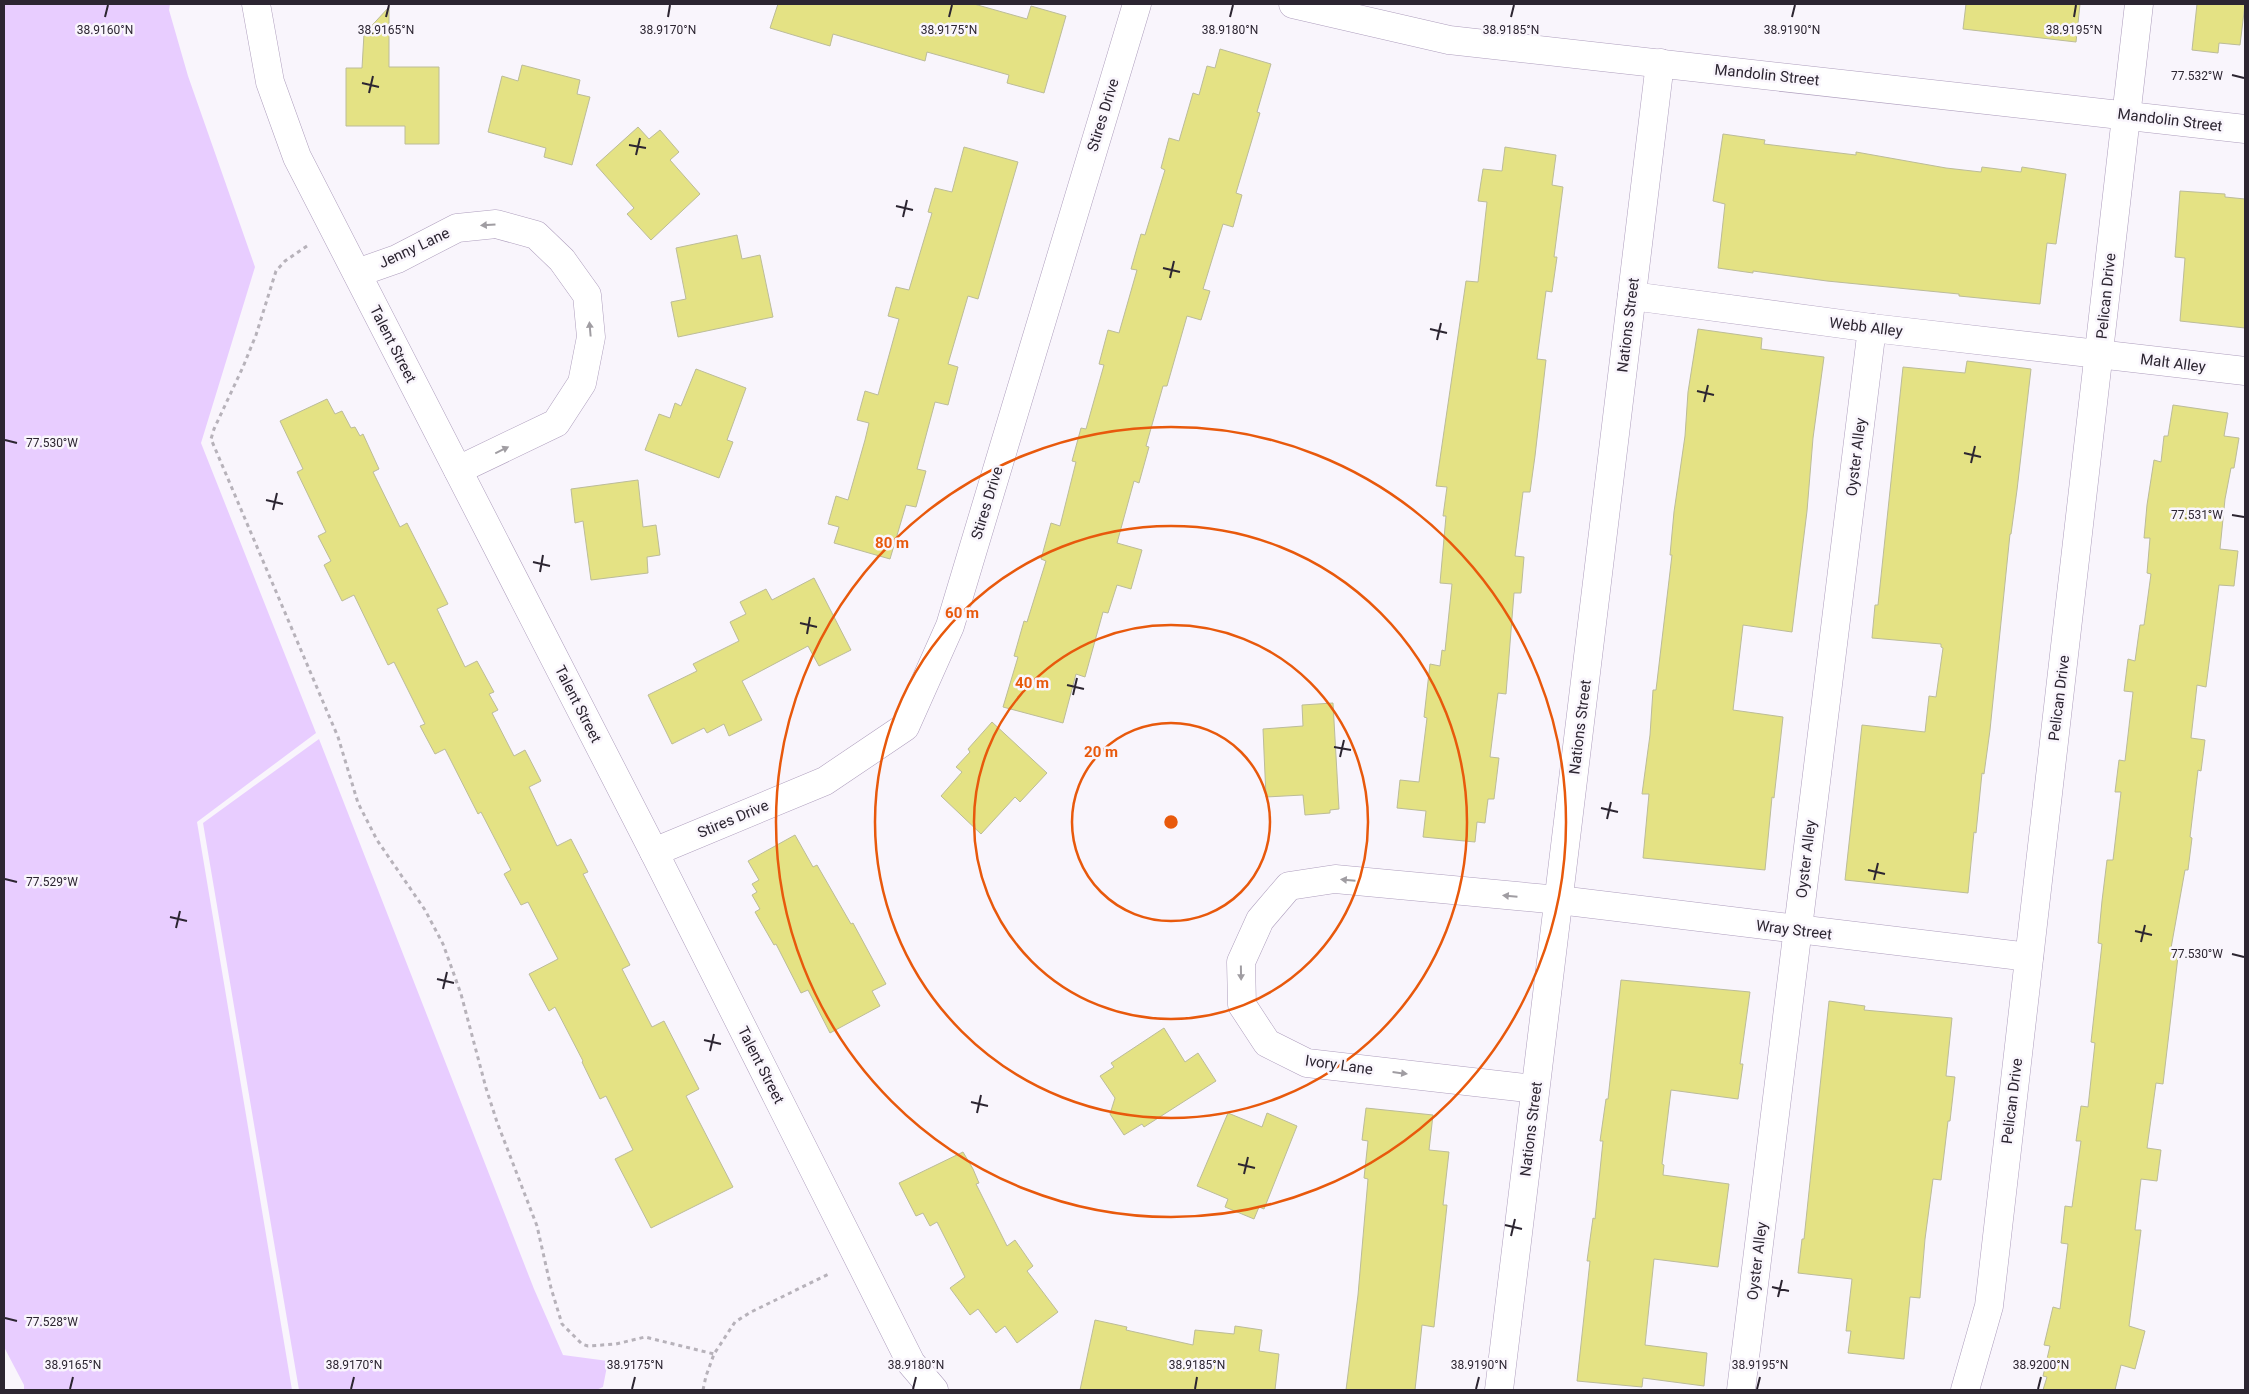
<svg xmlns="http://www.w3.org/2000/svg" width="2249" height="1394" font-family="Roboto,sans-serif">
	<rect width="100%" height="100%" fill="#f9f5fc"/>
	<g fill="#e8cdff">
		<path d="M 4,4 L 170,4 L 169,10 L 188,76 L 255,267 L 201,443 L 316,733 L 197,822 L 292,1390 L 24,1390 L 24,1385 L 4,1347 Z"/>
		<path d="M 319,739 L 534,1289 L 563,1355 L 608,1361 L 603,1387 L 596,1390 L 299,1390 L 203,823 Z"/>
	</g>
	<g fill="#e4e284" stroke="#bcbc99">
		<path d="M 778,4 L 974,4 L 1027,19 L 1031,6 L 1066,16 L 1044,93 L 1007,83 L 1009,75 L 927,52 L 925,61 L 833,34 L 830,46 L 770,28 Z"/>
		<path d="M 1966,4 L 2080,4 L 2076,42 L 1963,29 Z"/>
		<path d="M 2197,4 L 2245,4 L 2240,45 L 2219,43 L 2218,53 L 2192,50 Z"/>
		<path d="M 389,7 L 389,67 L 439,67 L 439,144 L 405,144 L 405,126 L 346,126 L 346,68 L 362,68 L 364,34 Z"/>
		<path d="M 1220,49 L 1271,64 L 1257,112 L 1260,113 L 1236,193 L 1242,195 L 1233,227 L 1223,224 L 1203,289 L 1210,291 L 1201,320 L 1187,316 L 1167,386 L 1163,386 L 1146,446 L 1149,447 L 1139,483 L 1134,481 L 1117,543 L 1142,550 L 1131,589 L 1117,585 L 1108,613 L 1103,612 L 1085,677 L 1076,674 L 1063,723 L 1003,707 L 1018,657 L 1014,656 L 1024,621 L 1027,622 L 1046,561 L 1041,559 L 1051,523 L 1060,526 L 1076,462 L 1072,461 L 1081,428 L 1086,429 L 1104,365 L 1099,364 L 1108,330 L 1119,333 L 1137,270 L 1131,269 L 1141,234 L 1145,235 L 1165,170 L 1161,168 L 1169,138 L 1179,141 L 1193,93 L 1199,95 L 1207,66 L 1215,68 Z"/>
		<path d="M 522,65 L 580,80 L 577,94 L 590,97 L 572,165 L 544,157 L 546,148 L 488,132 L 502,76 L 518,81 Z"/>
		<path d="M 638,127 L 649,139 L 660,130 L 679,152 L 670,160 L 700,194 L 651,240 L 627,214 L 634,208 L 596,165 Z"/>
		<path d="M 1723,134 L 1765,140 L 1764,144 L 1856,155 L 1856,152 L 1946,168 L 1981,172 L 1982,167 L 2021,172 L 2022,167 L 2066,174 L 2056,244 L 2047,243 L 2040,304 L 1959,296 L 1959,294 L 1827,281 L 1753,271 L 1753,273 L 1718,268 L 1725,204 L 1713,201 Z"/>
		<path d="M 964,147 L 1018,162 L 978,299 L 968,296 L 948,364 L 958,367 L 948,405 L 935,402 L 917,469 L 926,471 L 916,507 L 906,505 L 890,559 L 834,543 L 839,527 L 828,524 L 836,496 L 848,500 L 865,440 L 869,423 L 857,420 L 865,391 L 878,395 L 899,319 L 888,316 L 896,287 L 909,290 L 932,213 L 928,212 L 935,188 L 952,192 Z"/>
		<path d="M 1505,147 L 1556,155 L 1552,185 L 1563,187 L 1554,257 L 1557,257 L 1552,292 L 1546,291 L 1537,359 L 1546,360 L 1535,456 L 1530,492 L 1523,492 L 1515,556 L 1524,557 L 1521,593 L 1514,593 L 1506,694 L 1498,693 L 1490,757 L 1499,758 L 1494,799 L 1488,799 L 1485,823 L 1477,822 L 1475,842 L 1423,837 L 1426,811 L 1397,808 L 1400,780 L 1419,782 L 1427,718 L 1424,717 L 1430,664 L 1440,666 L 1442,650 L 1445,651 L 1452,584 L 1440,583 L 1446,516 L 1443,516 L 1447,487 L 1436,486 L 1466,281 L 1478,282 L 1487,202 L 1478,201 L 1483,169 L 1502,171 Z"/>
		<path d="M 2180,191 L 2225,194 L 2225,197 L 2245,199 L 2245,328 L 2180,321 L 2185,258 L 2175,257 Z"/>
		<path d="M 737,235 L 742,259 L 760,255 L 773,317 L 678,337 L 671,302 L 686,299 L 676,248 Z"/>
		<path d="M 1698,329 L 1762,338 L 1761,349 L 1824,357 L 1813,438 L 1807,511 L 1792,632 L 1743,625 L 1733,710 L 1783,717 L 1774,798 L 1772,797 L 1765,870 L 1643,858 L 1649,794 L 1642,794 L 1650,735 L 1653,690 L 1656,690 L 1672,555 L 1670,555 L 1674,512 L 1685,436 L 1688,392 Z"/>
		<path d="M 1967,361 L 2031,369 L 2017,490 L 2011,534 L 2010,534 L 1990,730 L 1984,774 L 1982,773 L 1976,833 L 1974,832 L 1968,893 L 1845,880 L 1862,725 L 1925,732 L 1929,696 L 1936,697 L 1943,648 L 1941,647 L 1941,644 L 1872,638 L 1875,605 L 1878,605 L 1903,367 L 1965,373 Z"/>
		<path d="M 696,369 L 746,388 L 727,440 L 733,442 L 719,478 L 645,450 L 659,414 L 670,418 L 675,403 L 681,406 Z"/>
		<path d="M 327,399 L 335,414 L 342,411 L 351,428 L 355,427 L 360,436 L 363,434 L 379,469 L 373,472 L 400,527 L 407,523 L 448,604 L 437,609 L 465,667 L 477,661 L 494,692 L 489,694 L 498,710 L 492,713 L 514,756 L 525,750 L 541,781 L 529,787 L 557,846 L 571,839 L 588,872 L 583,874 L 630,965 L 622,969 L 652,1027 L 664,1021 L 699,1089 L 686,1096 L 733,1187 L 651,1228 L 615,1159 L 633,1150 L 606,1096 L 600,1099 L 582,1062 L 583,1061 L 555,1007 L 549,1011 L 529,974 L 558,959 L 528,902 L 521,905 L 504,874 L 511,870 L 481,812 L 478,814 L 445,749 L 435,754 L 420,726 L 425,724 L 394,662 L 388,665 L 354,595 L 342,601 L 324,565 L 331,561 L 318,536 L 326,532 L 297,472 L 303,469 L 280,421 Z"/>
		<path d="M 2173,405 L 2228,413 L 2224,436 L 2239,438 L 2234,468 L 2231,468 L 2225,499 L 2220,549 L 2238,551 L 2234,586 L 2219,585 L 2206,687 L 2197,685 L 2191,738 L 2205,740 L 2201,771 L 2198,770 L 2190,837 L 2192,838 L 2188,870 L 2185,870 L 2171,948 L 2179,948 L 2163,1084 L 2156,1083 L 2147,1148 L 2161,1150 L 2157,1181 L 2141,1179 L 2135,1230 L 2141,1230 L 2129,1326 L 2145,1331 L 2135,1369 L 2121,1365 L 2115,1390 L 2043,1390 L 2047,1377 L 2043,1376 L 2050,1346 L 2044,1345 L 2053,1307 L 2060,1309 L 2068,1244 L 2061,1243 L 2065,1206 L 2072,1207 L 2081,1141 L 2076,1141 L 2081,1106 L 2088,1107 L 2095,1043 L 2091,1042 L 2102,944 L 2098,943 L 2102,901 L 2107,860 L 2113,860 L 2121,792 L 2115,792 L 2119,760 L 2125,761 L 2133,692 L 2124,691 L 2128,659 L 2135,661 L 2140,625 L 2144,625 L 2151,574 L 2147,573 L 2150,538 L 2144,538 L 2147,505 L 2154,460 L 2161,462 L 2164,436 L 2168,436 Z"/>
		<path d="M 638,480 L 643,527 L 656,525 L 660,555 L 647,557 L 648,573 L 591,580 L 583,521 L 575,523 L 571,489 Z"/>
		<path d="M 814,578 L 851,650 L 819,666 L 808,646 L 742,681 L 762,720 L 729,736 L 724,724 L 707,733 L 704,728 L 672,744 L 648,695 L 697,671 L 693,664 L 739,641 L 730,622 L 746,614 L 740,602 L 766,589 L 772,600 Z"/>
		<path d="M 1333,703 L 1339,809 L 1330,810 L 1330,813 L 1305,815 L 1303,795 L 1266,797 L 1263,729 L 1303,726 L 1302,705 Z"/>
		<path d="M 992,722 L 1047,773 L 1020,802 L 1015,797 L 981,834 L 941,796 L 962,772 L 956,767 L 970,752 L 968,749 Z"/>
		<path d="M 795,835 L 813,867 L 817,865 L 851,924 L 853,923 L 886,984 L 872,991 L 880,1006 L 830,1033 L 808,990 L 801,993 L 776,944 L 774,945 L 755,912 L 760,909 L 752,895 L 757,892 L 752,884 L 759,880 L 748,861 Z"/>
		<path d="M 1621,980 L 1750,992 L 1740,1064 L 1743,1064 L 1738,1099 L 1671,1090 L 1662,1164 L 1664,1165 L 1663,1175 L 1729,1184 L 1718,1267 L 1654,1259 L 1645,1345 L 1707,1353 L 1704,1386 L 1643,1378 L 1642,1387 L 1577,1381 L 1590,1261 L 1587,1261 L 1593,1218 L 1595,1219 L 1603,1141 L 1600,1141 L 1606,1099 L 1608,1099 Z"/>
		<path d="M 1829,1001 L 1865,1006 L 1864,1010 L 1952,1018 L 1946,1076 L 1955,1077 L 1950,1121 L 1948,1121 L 1941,1180 L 1933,1179 L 1925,1239 L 1920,1298 L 1910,1297 L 1904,1359 L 1848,1353 L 1851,1331 L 1846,1331 L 1852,1279 L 1798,1273 L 1802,1239 L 1804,1239 Z"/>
		<path d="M 1164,1028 L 1185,1062 L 1198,1053 L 1216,1081 L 1144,1127 L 1142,1124 L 1124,1135 L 1110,1114 L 1115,1098 L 1100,1076 L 1114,1067 L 1111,1063 Z"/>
		<path d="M 1366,1108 L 1433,1115 L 1429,1150 L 1449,1152 L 1443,1205 L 1447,1205 L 1434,1327 L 1422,1325 L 1415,1390 L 1346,1390 L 1358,1295 L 1368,1179 L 1364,1178 L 1368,1141 L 1362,1140 Z"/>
		<path d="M 1228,1113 L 1262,1127 L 1267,1113 L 1297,1126 L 1264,1209 L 1259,1207 L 1254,1219 L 1225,1207 L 1228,1199 L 1197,1186 Z"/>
		<path d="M 963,1152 L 973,1169 L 979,1183 L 976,1184 L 1007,1246 L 1015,1240 L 1033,1266 L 1027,1271 L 1058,1312 L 1017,1343 L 1005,1326 L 996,1333 L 978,1309 L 970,1315 L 950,1288 L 965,1277 L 937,1222 L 930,1226 L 923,1213 L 916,1216 L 899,1183 Z"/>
		<path d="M 1095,1320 L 1127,1327 L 1126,1330 L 1193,1345 L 1195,1330 L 1234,1334 L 1235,1326 L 1262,1330 L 1259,1351 L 1279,1354 L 1275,1390 L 1080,1390 Z"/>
	</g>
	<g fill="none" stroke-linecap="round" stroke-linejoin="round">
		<g stroke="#ae9ebd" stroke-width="29">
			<g id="minor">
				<path d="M 256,4 L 270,82 L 297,157 L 654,852 L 911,1363 L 934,1390"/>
				<path d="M 1293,4 L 1449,40 L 2245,129"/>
				<path d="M 357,273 L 397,259 L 457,228 L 496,224 L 536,235 L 562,260 L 587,295 L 591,337 L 582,383 L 556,423 L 458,470"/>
				<path d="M 1632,296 L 1872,328 L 2245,371"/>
				<path d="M 654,852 L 825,781 L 905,727 L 950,626 L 1137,4"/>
				<path d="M 1535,1089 L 1307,1063 L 1267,1043 L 1242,1005 L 1241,962 L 1260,920 L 1289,886 L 1335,879 L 1559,900 L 2029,957"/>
				<path d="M 1499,1390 L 1660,63"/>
				<path d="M 1741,1390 L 1872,328"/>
				<path d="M 1965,1390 L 1989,1306 L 2139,4"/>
			</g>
		</g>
		<g stroke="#b7b2ba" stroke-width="3" stroke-dasharray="4 4" stroke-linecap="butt">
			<path d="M 307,246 L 285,261 L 276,271 L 256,335 L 243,367 L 214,429 L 211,439 L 338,737 L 358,803 L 377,840 L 425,910 L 443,944 L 461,994 L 486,1088 L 497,1122 L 537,1226 L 551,1288 L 562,1324 L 582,1344 L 588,1346 L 616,1344 L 645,1337 L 714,1354"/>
			<path d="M 703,1390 L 706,1376 L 714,1354 L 735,1322 L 751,1312 L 831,1273"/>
		</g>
		<use href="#minor" stroke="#fff" stroke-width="28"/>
	</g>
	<defs><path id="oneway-solid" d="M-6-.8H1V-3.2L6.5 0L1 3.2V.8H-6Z" transform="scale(1.25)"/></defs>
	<g fill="#a09da2">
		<use href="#oneway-solid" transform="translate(488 225) rotate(176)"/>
		<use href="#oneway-solid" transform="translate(590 329) rotate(-95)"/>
		<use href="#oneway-solid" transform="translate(502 450) rotate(-26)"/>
		<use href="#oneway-solid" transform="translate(1348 880) rotate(-175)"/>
		<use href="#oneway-solid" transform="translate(1510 896) rotate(-175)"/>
		<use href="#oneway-solid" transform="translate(1241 973) rotate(89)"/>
		<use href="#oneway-solid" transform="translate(1400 1073) rotate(7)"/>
	</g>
	<path fill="none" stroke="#2c2531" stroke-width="2" d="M 105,17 L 108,5M 386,17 L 389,5M 668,17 L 670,5M 949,17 L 952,5M 1230,17 L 1233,5M 1511,17 L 1514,5M 1792,17 L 1795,5M 2074,17 L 2076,5M 2232,75 L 2244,78M 362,83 L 379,87M 369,93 L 373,76M 629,145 L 646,148M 636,155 L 640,138M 896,206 L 913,210M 903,217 L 907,200M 1163,268 L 1180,272M 1170,278 L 1174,261M 1430,329 L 1447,333M 1437,340 L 1441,323M 1697,391 L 1714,395M 1704,402 L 1708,385M 5,440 L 17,443M 1964,453 L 1981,457M 1971,463 L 1975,446M 266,500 L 283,504M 273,510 L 277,493M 2232,515 L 2244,517M 533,562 L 550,566M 540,572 L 543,555M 800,623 L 817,627M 807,634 L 810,617M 1067,685 L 1084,689M 1073,695 L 1077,678M 1334,747 L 1351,750M 1340,757 L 1344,740M 1601,808 L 1618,812M 1607,819 L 1611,802M 1868,870 L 1885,874M 5,879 L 17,882M 1874,880 L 1878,863M 170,917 L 187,921M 176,928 L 180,911M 2135,931 L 2152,935M 2141,942 L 2145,925M 2232,954 L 2244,957M 437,979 L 454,983M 443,989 L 447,972M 704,1040 L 721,1044M 710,1051 L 714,1034M 971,1102 L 988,1106M 977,1113 L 981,1095M 1238,1164 L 1255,1168M 1244,1174 L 1248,1157M 1505,1225 L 1522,1229M 1511,1236 L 1515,1219M 1772,1287 L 1789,1291M 1778,1297 L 1782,1280M 5,1318 L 17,1321M 70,1389 L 73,1377M 351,1389 L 354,1377M 632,1389 L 635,1377M 913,1389 L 916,1377M 1195,1389 L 1197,1377M 1476,1389 L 1479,1377M 1757,1389 L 1760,1377M 2038,1389 L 2041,1377"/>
	<g fill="none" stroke="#e8590c" stroke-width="2.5">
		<circle cx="1171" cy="822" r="99"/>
		<circle cx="1171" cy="822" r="197"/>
		<circle cx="1171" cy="822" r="296"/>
		<circle cx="1171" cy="822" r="395"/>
	</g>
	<g text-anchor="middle" stroke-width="5" stroke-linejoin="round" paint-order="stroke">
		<g font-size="15" fill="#2c2531" stroke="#f9f5fc">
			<text transform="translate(1767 75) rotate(6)" y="5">Mandolin Street</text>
			<text transform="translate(1103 115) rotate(-73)" y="5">Stires Drive</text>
			<text transform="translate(2170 120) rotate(7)" y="5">Mandolin Street</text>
			<text transform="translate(414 248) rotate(-25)" y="5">Jenny Lane</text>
			<text transform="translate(2106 296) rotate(-84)" y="5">Pelican Drive</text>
			<text transform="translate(1628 325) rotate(-83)" y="5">Nations Street</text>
			<text transform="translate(1866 327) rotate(7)" y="5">Webb Alley</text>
			<text transform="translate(393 344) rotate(63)" y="5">Talent Street</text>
			<text transform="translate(2173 363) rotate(7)" y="5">Malt Alley</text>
			<text transform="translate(1856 457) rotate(-83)" y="5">Oyster Alley</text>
			<text transform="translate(987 503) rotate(-73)" y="5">Stires Drive</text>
			<text transform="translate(2059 698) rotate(-83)" y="5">Pelican Drive</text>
			<text transform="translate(578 704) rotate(63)" y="5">Talent Street</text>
			<text transform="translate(1580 727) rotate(-83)" y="5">Nations Street</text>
			<text transform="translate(733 819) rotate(-23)" y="5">Stires Drive</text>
			<text transform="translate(1806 859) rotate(-83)" y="5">Oyster Alley</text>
			<text transform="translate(1794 930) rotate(7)" y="5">Wray Street</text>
			<text transform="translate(761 1065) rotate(63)" y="5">Talent Street</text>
			<text transform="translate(1339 1065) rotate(8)" y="5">Ivory Lane</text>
			<text transform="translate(2012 1101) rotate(-83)" y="5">Pelican Drive</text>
			<text transform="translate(1531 1129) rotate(-83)" y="5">Nations Street</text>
			<text transform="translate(1757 1261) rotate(-83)" y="5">Oyster Alley</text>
		</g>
	</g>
	<g font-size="12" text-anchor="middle" fill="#2c2531" stroke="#f9f5fc" stroke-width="5" stroke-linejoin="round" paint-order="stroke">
		<text x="386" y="34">38.9165°N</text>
		<text x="668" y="34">38.9170°N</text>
		<text x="949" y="34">38.9175°N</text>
		<text x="1230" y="34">38.9180°N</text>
		<text x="1511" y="34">38.9185°N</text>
		<text x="1792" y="34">38.9190°N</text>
		<text x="2074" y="34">38.9195°N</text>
		<text x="105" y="34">38.9160°N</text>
		<text x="2197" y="80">77.532°W</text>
		<text x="52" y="447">77.530°W</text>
		<text x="2197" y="519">77.531°W</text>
		<text x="52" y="886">77.529°W</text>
		<text x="2197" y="958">77.530°W</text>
		<text x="52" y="1326">77.528°W</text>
		<text x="73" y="1369">38.9165°N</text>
		<text x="354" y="1369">38.9170°N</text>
		<text x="635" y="1369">38.9175°N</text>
		<text x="916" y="1369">38.9180°N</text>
		<text x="1197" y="1369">38.9185°N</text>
		<text x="1479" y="1369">38.9190°N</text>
		<text x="1760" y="1369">38.9195°N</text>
		<text x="2041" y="1369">38.9200°N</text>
	</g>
	<circle cx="1171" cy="822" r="8" fill="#e8590c" stroke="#f9f5fc" stroke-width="2.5"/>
	<g font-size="15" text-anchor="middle" font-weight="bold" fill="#e8590c" stroke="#f9f5fc" stroke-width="5" stroke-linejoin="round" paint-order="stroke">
		<text x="892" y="548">80 m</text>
		<text x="962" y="618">60 m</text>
		<text x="1032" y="688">40 m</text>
		<text x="1101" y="757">20 m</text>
	</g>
	<rect width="2249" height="1394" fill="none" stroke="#2c2531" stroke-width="10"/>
</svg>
